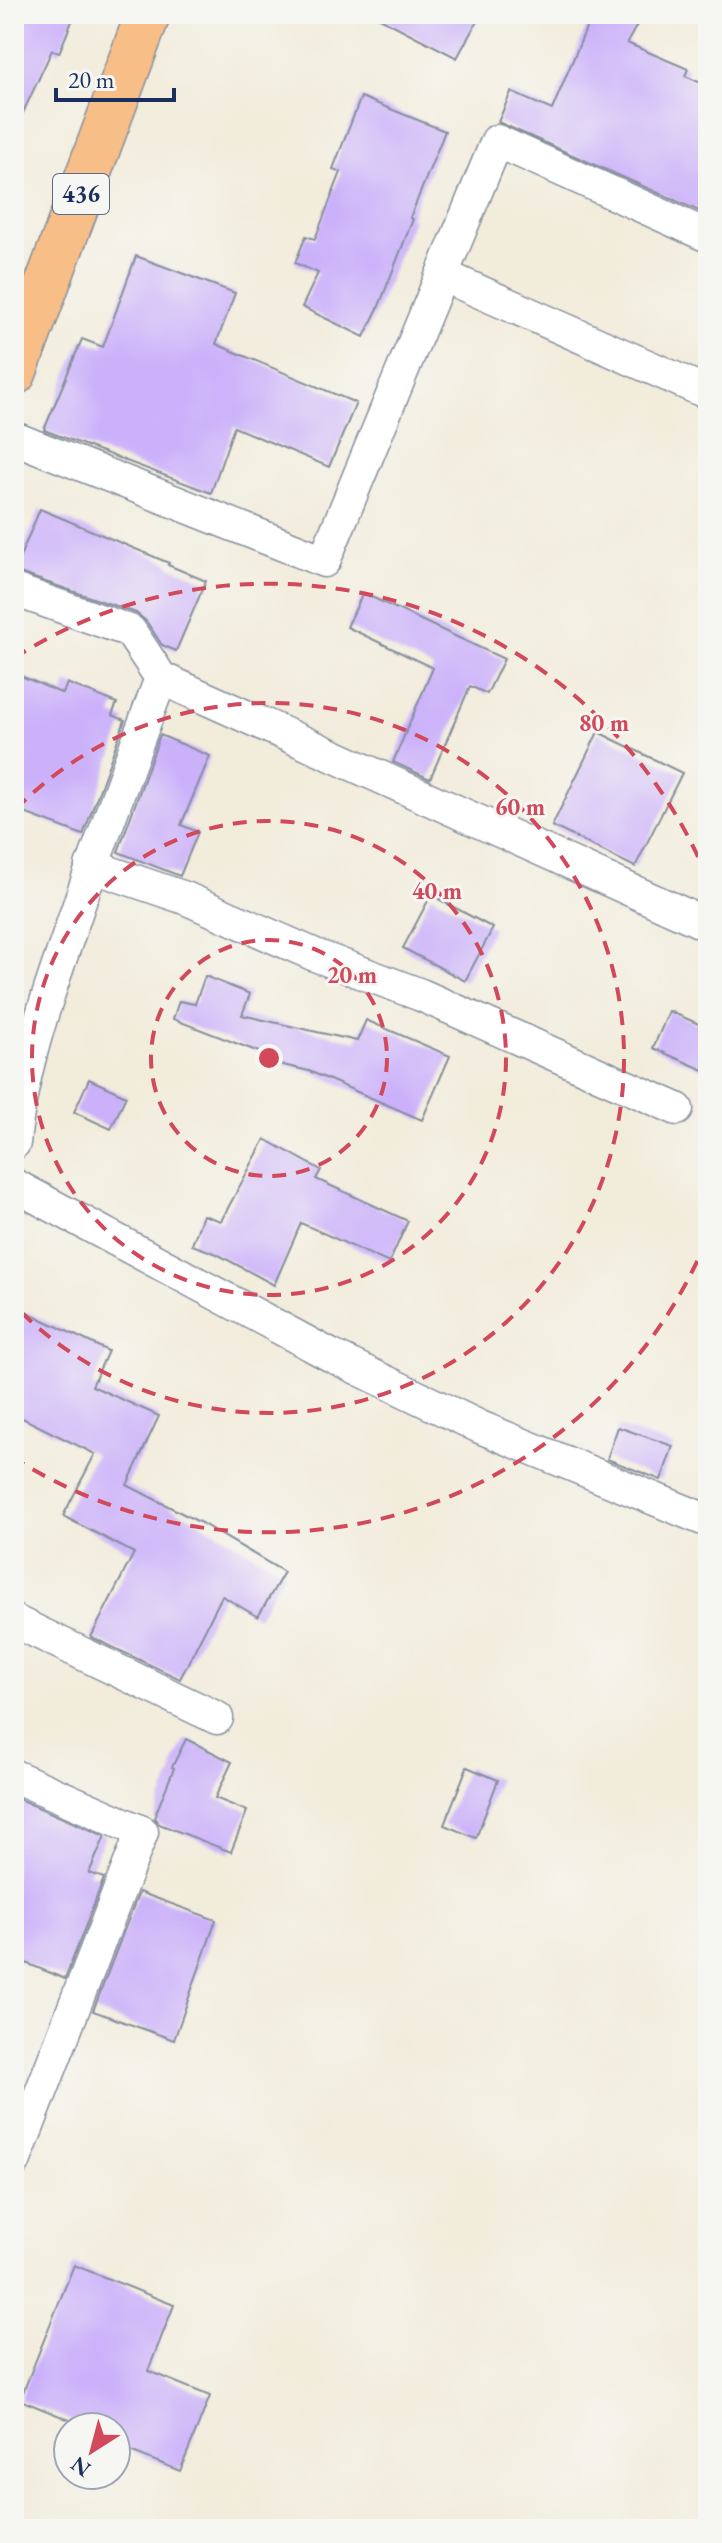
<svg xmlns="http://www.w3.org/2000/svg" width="722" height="2543" font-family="'EB Garamond',serif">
	<rect width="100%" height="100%" fill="#f6f6f2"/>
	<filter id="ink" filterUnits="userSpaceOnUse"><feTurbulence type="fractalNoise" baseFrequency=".0125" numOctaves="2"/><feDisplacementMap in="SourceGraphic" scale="16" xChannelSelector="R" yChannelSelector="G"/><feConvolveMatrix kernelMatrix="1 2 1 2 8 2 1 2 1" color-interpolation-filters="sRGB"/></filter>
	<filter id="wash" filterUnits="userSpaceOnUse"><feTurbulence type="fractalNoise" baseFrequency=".006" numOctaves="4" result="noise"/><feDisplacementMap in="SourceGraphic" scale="32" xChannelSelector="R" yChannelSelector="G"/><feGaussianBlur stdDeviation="1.8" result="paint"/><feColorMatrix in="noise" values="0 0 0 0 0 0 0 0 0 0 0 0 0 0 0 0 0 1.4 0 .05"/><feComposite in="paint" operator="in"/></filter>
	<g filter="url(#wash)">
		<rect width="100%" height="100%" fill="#f2ecdb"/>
		<g id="blocks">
			<g fill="#cbb1fa">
				<path d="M 14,14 L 75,14 L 59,53 L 52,50 L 14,132 Z"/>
				<path d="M 372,14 L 481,14 L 457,58 Z"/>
				<path d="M 592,14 L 643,14 L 627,43 L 688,69 L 685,76 L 708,86 L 708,215 L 498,122 L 511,92 L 552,110 Z"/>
				<path d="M 361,97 L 445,131 L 410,218 L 413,219 L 379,306 L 364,337 L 302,307 L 318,273 L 295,263 L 306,236 L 315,239 L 341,172 L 333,169 Z"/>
				<path d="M 136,256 L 235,293 L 216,344 L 356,403 L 329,467 L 234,427 L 211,493 L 44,430 L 82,339 L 103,347 Z"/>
				<path d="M 40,509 L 169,563 L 168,565 L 206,581 L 176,651 L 162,645 L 146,621 L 136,613 L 14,571 Z"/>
				<path d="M 363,593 L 504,659 L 487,694 L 470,686 L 430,779 L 393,762 L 433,668 L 347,627 Z"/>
				<path d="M 14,673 L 63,694 L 67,683 L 117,703 L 112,715 L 125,720 L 83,835 L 14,809 Z"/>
				<path d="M 598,732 L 682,773 L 635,867 L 552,826 Z"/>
				<path d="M 160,735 L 210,756 L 181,825 L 198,832 L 180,876 L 118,852 Z"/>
				<path d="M 431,895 L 493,928 L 465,981 L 403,948 Z"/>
				<path d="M 205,976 L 250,994 L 242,1015 L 357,1041 L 366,1020 L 450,1056 L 422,1120 L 309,1071 L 270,1062 L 272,1057 L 173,1019 L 179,1001 L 195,1004 Z"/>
				<path d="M 669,1011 L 708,1028 L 708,1072 L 653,1048 Z"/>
				<path d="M 89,1079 L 126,1096 L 111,1129 L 74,1112 Z"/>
				<path d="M 265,1139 L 321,1170 L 316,1179 L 408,1221 L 389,1263 L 301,1223 L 274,1285 L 217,1254 L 192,1245 L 203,1215 L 221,1221 Z"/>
				<path d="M 27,1312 L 108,1351 L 92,1386 L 159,1416 L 127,1485 L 201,1523 L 284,1572 L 258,1617 L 222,1596 L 180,1679 L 91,1637 L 134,1553 L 63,1516 L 95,1454 L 14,1414 L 14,1339 Z"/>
				<path d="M 618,1427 L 673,1446 L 661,1480 L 607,1459 Z"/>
				<path d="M 186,1739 L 232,1762 L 215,1798 L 247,1811 L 231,1852 L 159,1824 L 154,1818 L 174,1768 L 172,1767 Z"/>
				<path d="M 467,1767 L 498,1780 L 476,1838 L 444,1825 Z"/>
				<path d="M 14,1797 L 105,1836 L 89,1873 L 104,1878 L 65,1979 L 14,1958 Z"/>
				<path d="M 139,1892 L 216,1920 L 174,2040 L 93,2011 Z"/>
				<path d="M 74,2265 L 174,2305 L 148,2371 L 210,2396 L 180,2471 L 118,2446 L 120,2440 L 116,2439 L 116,2427 L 87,2427 L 20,2400 Z"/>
			</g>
		</g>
	</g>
	<g filter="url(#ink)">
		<use href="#blocks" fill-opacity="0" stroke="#868e9c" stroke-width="2"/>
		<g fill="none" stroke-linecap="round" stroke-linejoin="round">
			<g stroke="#868e9c" stroke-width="35">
				<g id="street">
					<path d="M 442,275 L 708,393"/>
					<path d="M 14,438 L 324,561 L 497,141 L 708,236"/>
					<path d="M 14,590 L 130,631 L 161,678 L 708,925"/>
					<path d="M 91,866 L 185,898 L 315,955 L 421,995 L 677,1109"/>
					<path d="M 14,1143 C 21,1073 45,1003 68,937 C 97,850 129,764 161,678"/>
					<path d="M 14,1185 L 332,1356 L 480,1427 L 708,1521"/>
					<path d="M 14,1621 L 217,1718"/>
					<path d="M 14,1776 L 142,1832 L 14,2162"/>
				</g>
			</g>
			<g stroke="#868e9c" stroke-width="47">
				<path id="primary" d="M 14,373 L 148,14"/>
			</g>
			<use href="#street" stroke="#fff" stroke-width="32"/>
			<use href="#primary" stroke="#f7be88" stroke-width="44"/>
		</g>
	</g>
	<g fill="none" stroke="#d1495b" stroke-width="4" stroke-dasharray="14 10">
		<circle cx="269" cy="1058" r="118"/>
		<circle cx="269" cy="1058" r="237"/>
		<path d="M16 809A355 355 0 1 1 16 1307"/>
		<path d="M707 1239A474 474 0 0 1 14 1458M14 658A474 474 0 0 1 707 877"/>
	</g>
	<g text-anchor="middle" stroke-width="6" stroke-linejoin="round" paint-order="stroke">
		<rect fill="#f6f6f2" stroke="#5d6b8a" stroke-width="2" x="53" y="174" width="56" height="40" rx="6"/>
		<g font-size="24" font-weight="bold" fill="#1b2f5e">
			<text x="81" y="202">436</text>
		</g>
	</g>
	<circle cx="269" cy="1058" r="12" fill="#d1495b" stroke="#f6f6f2" stroke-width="4"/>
	<g font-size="24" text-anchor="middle" font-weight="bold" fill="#d1495b" stroke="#f6f6f2" stroke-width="6" stroke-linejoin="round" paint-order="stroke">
		<text x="604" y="731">80 m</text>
		<text x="520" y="815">60 m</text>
		<text x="437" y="899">40 m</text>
		<text x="352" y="983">20 m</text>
	</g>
	<rect width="722" height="2543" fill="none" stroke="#f6f6f2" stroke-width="48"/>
	<g transform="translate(92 2451) rotate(216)"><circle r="38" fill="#f6f6f2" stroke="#9ea6b7" stroke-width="2"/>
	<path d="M0-6L14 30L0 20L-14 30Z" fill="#d1495b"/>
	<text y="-12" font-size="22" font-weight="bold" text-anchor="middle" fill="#1b2f5e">N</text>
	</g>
	<path d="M56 88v12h118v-12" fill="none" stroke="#1b2f5e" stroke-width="4"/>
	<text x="68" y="88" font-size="24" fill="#1b2f5e" stroke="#f6f6f2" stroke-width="6" paint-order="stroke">20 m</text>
</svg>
